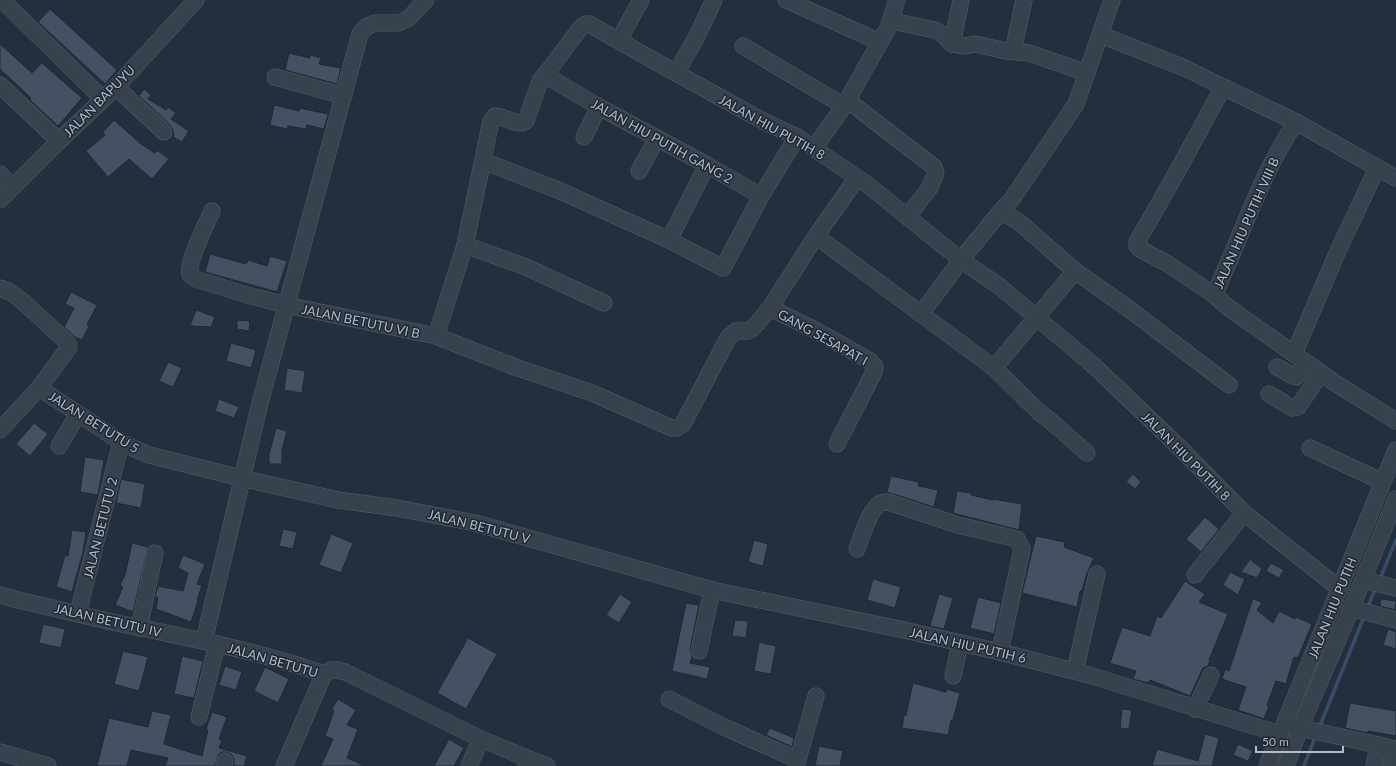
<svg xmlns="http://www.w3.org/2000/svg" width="1396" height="766" font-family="Lato,sans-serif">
	<rect width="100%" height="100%" fill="#242f3e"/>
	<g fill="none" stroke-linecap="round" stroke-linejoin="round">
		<g stroke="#394c67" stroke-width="3.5">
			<path d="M 1380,579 L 1396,540"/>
			<path d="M 1367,609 L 1376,587"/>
			<path d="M 1319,728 L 1364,617"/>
			<path d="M 1304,766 L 1316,735"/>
		</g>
	</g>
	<g fill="#455162" stroke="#1f2835">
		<path d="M 50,9 L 117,70 L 105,84 L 38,22 Z"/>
		<path d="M 0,44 L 32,73 L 42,63 L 82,98 L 58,126 L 30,100 L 31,98 L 0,69 Z"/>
		<path d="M 289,53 L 310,58 L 310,55 L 321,58 L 319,64 L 341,68 L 337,84 L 285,70 Z"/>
		<path d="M 144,89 L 151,95 L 148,99 L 166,110 L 168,107 L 176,113 L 171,119 L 189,131 L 182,142 L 173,137 L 174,135 L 173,130 L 170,125 L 135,92 L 140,95 Z"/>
		<path d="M 274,105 L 299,111 L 300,108 L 328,114 L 324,129 L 307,125 L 306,129 L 288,126 L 287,129 L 270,125 Z"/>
		<path d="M 114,120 L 141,144 L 155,153 L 157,150 L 169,159 L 152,179 L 129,159 L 108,177 L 86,151 L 105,135 L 103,132 Z"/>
		<path d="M 210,254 L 246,264 L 248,260 L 267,266 L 270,256 L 287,261 L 277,292 L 205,272 Z"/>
		<path d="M 71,292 L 97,305 L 87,325 L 89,326 L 82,340 L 75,337 L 64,327 L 74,308 L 65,304 Z"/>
		<path d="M 196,310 L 215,317 L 211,327 L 190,326 Z"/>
		<path d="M 237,320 L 250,321 L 249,331 L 237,329 Z"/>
		<path d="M 231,343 L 256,350 L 251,368 L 226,361 Z"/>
		<path d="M 168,362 L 182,368 L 173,387 L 159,381 Z"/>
		<path d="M 287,368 L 305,371 L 302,393 L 284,390 Z"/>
		<path d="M 219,399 L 239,407 L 234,418 L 215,411 Z"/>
		<path d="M 34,423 L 48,434 L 30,456 L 16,444 Z"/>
		<path d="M 276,428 L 287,431 L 282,450 L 282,464 L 269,464 L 269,454 Z"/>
		<path d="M 85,457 L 104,460 L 98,495 L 80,492 Z"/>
		<path d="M 1133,474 L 1141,482 L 1135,489 L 1126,482 Z"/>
		<path d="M 891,476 L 919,482 L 918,486 L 938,490 L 934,507 L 887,492 Z"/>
		<path d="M 121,479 L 145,484 L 141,508 L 116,503 Z"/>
		<path d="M 957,491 L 971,493 L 971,495 L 993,500 L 993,499 L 1022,504 L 1019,530 L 953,513 Z"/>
		<path d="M 1205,517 L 1219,529 L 1201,552 L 1186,539 Z"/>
		<path d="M 283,529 L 297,532 L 293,549 L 279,546 Z"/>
		<path d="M 72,530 L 86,532 L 83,552 L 72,592 L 56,587 L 65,555 L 68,556 Z"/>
		<path d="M 331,534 L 353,543 L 341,573 L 319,565 Z"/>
		<path d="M 1036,536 L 1065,542 L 1064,547 L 1094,558 L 1087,573 L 1082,591 L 1080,591 L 1077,607 L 1022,593 Z"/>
		<path d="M 754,540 L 768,544 L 763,566 L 748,562 Z"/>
		<path d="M 132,543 L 148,547 L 133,612 L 115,605 L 123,587 L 120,585 L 125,575 Z"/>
		<path d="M 183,555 L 205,564 L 197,584 L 202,585 L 197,600 L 198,601 L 191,622 L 156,609 L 158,597 L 155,597 L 158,586 L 183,591 L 188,573 L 178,568 Z"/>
		<path d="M 1250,559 L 1262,569 L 1257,578 L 1241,572 Z"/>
		<path d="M 1271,563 L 1284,570 L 1279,578 L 1266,571 Z"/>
		<path d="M 1230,572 L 1245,579 L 1238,595 L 1223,585 Z"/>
		<path d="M 873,579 L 901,587 L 895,608 L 867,600 Z"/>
		<path d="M 1185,581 L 1205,594 L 1199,602 L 1228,614 L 1209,660 L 1210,660 L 1208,666 L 1203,668 L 1190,696 L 1150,680 L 1148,683 L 1133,679 L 1136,671 L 1110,663 L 1122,627 L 1150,636 L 1157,616 L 1161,618 Z"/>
		<path d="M 620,594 L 632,602 L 619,623 L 606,615 Z"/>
		<path d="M 939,594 L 953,598 L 944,629 L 930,626 Z"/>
		<path d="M 978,597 L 1001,603 L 994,634 L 970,628 Z"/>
		<path d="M 1253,598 L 1262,603 L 1257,610 L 1273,623 L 1279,611 L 1295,619 L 1296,617 L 1312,624 L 1298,658 L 1294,657 L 1286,684 L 1276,681 L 1267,705 L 1269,706 L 1264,719 L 1238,710 L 1246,687 L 1222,679 L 1225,669 L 1229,671 Z"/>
		<path d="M 1381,599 L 1396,601 L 1395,610 L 1380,606 Z"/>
		<path d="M 686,603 L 699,605 L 690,649 L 692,657 L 690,663 L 710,667 L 707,679 L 672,671 Z"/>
		<path d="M 735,620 L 748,621 L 746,638 L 732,636 Z"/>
		<path d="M 43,624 L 65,629 L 61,648 L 39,643 Z"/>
		<path d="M 1388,629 L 1396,632 L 1396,649 L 1383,645 Z"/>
		<path d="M 468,638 L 497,654 L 466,709 L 437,693 Z"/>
		<path d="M 759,642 L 776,646 L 771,674 L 754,671 Z"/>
		<path d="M 123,651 L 148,657 L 139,691 L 114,684 Z"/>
		<path d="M 182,656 L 203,661 L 194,698 L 174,694 Z"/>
		<path d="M 225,666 L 242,672 L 236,690 L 219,685 Z"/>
		<path d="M 265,667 L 289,679 L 278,703 L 254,691 Z"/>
		<path d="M 913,683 L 946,692 L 947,689 L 960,693 L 953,720 L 951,720 L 948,735 L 902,728 L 904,715 L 906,715 Z"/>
		<path d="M 338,699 L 356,710 L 347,725 L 358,729 L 347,758 L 365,766 L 321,766 L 333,739 L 325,736 L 334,711 L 332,709 Z"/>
		<path d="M 1350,703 L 1396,711 L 1396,736 L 1368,731 L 1368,733 L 1345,728 Z"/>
		<path d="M 1122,709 L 1132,710 L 1129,729 L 1120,728 Z"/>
		<path d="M 152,711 L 171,715 L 164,744 L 202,756 L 208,730 L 206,729 L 212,712 L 227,717 L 219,739 L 222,740 L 219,748 L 247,756 L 244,766 L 234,766 L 234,758 L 231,754 L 226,752 L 222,752 L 218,755 L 215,766 L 165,766 L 168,758 L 131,750 L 127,766 L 97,766 L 109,718 L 148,727 Z"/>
		<path d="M 770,728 L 794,738 L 792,747 L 766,735 Z"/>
		<path d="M 1205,734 L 1219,738 L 1212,766 L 1152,766 L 1157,749 L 1198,761 Z"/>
		<path d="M 449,739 L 464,748 L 454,766 L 434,766 Z"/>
		<path d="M 1238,744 L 1253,751 L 1248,761 L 1233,755 Z"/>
		<path d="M 819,746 L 843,751 L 840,766 L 815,766 Z"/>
	</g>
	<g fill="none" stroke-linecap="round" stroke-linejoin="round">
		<g stroke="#565f6c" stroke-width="17">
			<g id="minor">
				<path d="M 786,0 L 880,42"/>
				<path d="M 6,4 L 103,99"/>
				<path d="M 892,21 L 935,30 L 941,33 L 952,44 L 965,46 L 975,44 L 1006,51 L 1029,53 L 1087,73"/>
				<path d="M 1101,35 L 1185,68 L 1223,87"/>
				<path d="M 619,40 L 641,0"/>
				<path d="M 952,44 L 961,0"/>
				<path d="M 743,46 L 844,106"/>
				<path d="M 1013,51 L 1024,0"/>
				<path d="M 676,73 L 696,38 L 714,0"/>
				<path d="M 545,75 L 581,27 L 586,24 L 589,24 L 676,73 L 765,122 L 797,137 L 868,185 L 961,260 L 999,286 L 1092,364 L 1177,445 L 1244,513 L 1340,589"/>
				<path d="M 275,77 L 344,96"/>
				<path d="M 0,85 L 59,141"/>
				<path d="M 116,87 L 164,132"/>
				<path d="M 847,100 L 934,167 L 936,173 L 929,189 L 907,217"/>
				<path d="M 584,137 L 599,107"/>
				<path d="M 814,148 L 844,106 L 888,28 L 897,0"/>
				<path d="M 483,161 L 558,190 L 669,240 L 723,268 L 761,196 L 797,137"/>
				<path d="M 639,171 L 657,138"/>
				<path d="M 0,174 L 13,187"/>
				<path d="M 1396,178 L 1296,122 C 1260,175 1241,238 1214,295 L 1229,308 L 1335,383 L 1396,421"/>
				<path d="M 0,200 L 59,141 L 116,87 L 196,0"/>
				<path d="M 212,211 C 206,225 187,261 190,275 L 196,279 L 247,295 L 286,305 L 436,336 L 515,367 L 592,393 L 672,428 L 677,428 L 683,424 L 728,338 L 736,331 L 748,331 L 752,329 L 770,308 L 816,236 L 857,178"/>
				<path d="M 1001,211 L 1012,199 L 1076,104 L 1112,0"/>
				<path d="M 816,236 L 994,368 L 1039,412 L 1053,423 L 1087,453"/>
				<path d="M 669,240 L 707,165"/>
				<path d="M 465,245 L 526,267 L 604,303"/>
				<path d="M 0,288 L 10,292 L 21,300 L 68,343 L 69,347 L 39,388 L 121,442 L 135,449 L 149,455 L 241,478 L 338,500 L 397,508 L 475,523 L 712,590"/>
				<path d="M 1214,295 L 1168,264 L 1140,249 L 1137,246 L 1137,242 L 1177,172 L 1223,87 L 1296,122"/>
				<path d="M 770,308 L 815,330 L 870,361 L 875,367 L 874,372 L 837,444"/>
				<path d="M 921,314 L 961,260 L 1001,211 L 1019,222 L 1075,271 L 1129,309 L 1229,385"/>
				<path d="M 436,336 L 465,245 L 491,121 L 495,116 C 505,116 516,127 526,121 L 540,81 L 545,75 L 599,107 L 707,165 L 761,196"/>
				<path d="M 1294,354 L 1338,251 L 1377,168"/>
				<path d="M 1277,367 L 1293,376 L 1296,377 L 1307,363"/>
				<path d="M 994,368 L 1075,271"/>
				<path d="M 1269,394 L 1292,408 L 1298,407 L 1321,373"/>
				<path d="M 0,430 L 39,388"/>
				<path d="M 59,446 L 78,414"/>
				<path d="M 1310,448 L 1383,482"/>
				<path d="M 857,549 C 862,536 868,513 879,504 C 881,502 885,502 888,502 L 958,525 L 1017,539 L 1022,549 L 1000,652"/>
				<path d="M 1195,575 L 1244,513"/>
				<path d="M 1363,580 L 1396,588"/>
				<path d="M 0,595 L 18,600 C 59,609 100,620 142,628 C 203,641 265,653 324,674 L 284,766"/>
				<path d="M 1351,608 L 1396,620"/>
				<path d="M 78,613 L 121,442"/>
				<path d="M 139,628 L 155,553"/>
				<path d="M 204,641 L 260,403 L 360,34 L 366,27 L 375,23 L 399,23 L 409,18 L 426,0"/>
				<path d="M 699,651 L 712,590 L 904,630 L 1000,652 L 1089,675 L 1280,734"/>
				<path d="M 1075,671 L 1097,574"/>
				<path d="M 324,674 L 331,670 L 337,670 L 345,672 L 481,739 L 529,759 L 526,766"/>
				<path d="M 953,676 L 960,643"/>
				<path d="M 669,699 L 724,727 L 798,760"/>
				<path d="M 1195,709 L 1211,675"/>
				<path d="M 199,717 L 217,644"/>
				<path d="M 1291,724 L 1300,728 L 1396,749"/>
				<path d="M 0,752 L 48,766"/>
				<path d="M 529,759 L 547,766"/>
				<path d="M 224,766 L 225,761"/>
				<path d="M 469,766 L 481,739"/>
				<path d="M 796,766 L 816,696"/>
				<path d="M 1267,766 L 1396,450"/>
				<path d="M 1286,766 L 1300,728 L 1349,614 L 1396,499"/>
				<path d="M 1374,766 L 1378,745"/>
				<path d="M 1392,766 L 1396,752"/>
			</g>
		</g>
		<use href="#minor" stroke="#38414e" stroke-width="16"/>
	</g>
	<g text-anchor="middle" stroke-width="3" stroke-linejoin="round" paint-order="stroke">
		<g font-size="13" fill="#b4bcc9" stroke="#1d2633">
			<text transform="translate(99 101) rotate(-45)" y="5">JALAN BAPUYU</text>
			<text transform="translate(772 127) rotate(29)" y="5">JALAN HIU PUTIH 8</text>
			<text transform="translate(662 141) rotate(29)" y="5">JALAN HIU PUTIH GANG 2</text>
			<text transform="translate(1246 223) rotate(-66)" y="5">JALAN HIU PUTIH VIII B</text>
			<text transform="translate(361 321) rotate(12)" y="5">JALAN BETUTU VI B</text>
			<text transform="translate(823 337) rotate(29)" y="5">GANG SESAPAT I</text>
			<text transform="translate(94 422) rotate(32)" y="5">JALAN BETUTU 5</text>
			<text transform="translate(1186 456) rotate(45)" y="5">JALAN HIU PUTIH 8</text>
			<text transform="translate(479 526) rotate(14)" y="5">JALAN BETUTU V</text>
			<text transform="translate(100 528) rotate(-76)" y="5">JALAN BETUTU 2</text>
			<text transform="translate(1332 608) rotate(-68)" y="5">JALAN HIU PUTIH</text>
			<text transform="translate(108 620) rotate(13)" y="5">JALAN BETUTU IV</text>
			<text transform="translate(968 645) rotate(13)" y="5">JALAN HIU PUTIH 6</text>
			<text transform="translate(273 660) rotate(16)" y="5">JALAN BETUTU</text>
		</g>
	</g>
	<path d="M1256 746v6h87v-6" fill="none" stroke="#b4bcc9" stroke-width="2"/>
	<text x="1262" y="746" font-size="12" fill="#b4bcc9" stroke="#1d2633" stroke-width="3" paint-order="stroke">50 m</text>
</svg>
